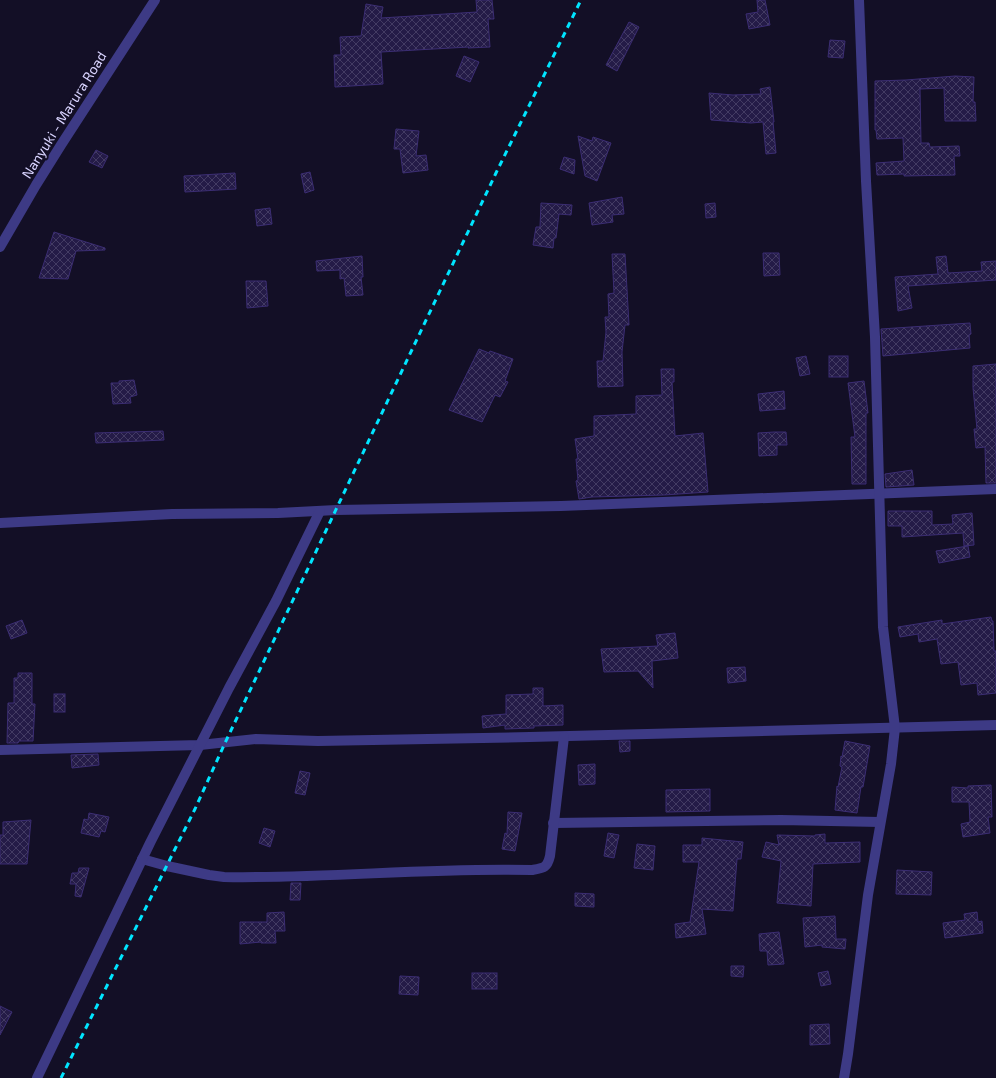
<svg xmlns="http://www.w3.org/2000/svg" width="996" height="1078" font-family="'Exo 2',sans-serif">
	<defs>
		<pattern id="building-cross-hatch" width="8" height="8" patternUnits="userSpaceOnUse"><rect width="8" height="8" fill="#241b47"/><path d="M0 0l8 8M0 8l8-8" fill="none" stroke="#433b63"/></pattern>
	</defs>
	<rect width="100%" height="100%" fill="#130f26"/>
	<g fill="url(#building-cross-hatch)" stroke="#3b2d73">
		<path d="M 476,0 L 492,0 L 494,19 L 488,19 L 490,47 L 468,48 L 469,47 L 381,52 L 383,84 L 335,87 L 334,55 L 341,55 L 340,37 L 361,36 L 366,4 L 383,7 L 381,18 L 477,12 Z"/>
		<path d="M 757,0 L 765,0 L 770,25 L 749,29 L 746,14 L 758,12 Z"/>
		<path d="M 629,22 L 639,27 L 617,71 L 606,65 Z"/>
		<path d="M 830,40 L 845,41 L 843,58 L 828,57 Z"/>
		<path d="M 464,56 L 479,62 L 470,82 L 456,76 Z"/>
		<path d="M 955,76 L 974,77 L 973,102 L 975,102 L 976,121 L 945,121 L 944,88 L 920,89 L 921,143 L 929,143 L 930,147 L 959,146 L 960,156 L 954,156 L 955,175 L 904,176 L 904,174 L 877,175 L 876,163 L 904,161 L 903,138 L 877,139 L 876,130 L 875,130 L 875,81 L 906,80 Z"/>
		<path d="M 770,87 L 774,122 L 773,122 L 776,153 L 766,154 L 763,122 L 751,123 L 711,120 L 709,93 L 733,95 L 761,94 L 760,89 Z"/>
		<path d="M 396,129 L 419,131 L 416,156 L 426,155 L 428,170 L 403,173 L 400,149 L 394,149 Z"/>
		<path d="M 578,136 L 592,141 L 593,137 L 611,143 L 597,181 L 585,176 Z"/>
		<path d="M 96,150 L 108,156 L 102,168 L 89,162 Z"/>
		<path d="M 564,157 L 575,160 L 574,174 L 560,169 Z"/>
		<path d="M 310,172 L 314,190 L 305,193 L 301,174 Z"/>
		<path d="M 235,173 L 236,189 L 185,192 L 184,176 Z"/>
		<path d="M 622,197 L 624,214 L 612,215 L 613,222 L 592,225 L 589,203 Z"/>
		<path d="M 541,203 L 572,205 L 571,215 L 559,214 L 556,238 L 554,238 L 553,248 L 533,245 L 536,227 L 540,227 Z"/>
		<path d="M 715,203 L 716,217 L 706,218 L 705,204 Z"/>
		<path d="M 270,208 L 272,224 L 257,226 L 255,210 Z"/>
		<path d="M 54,232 L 105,248 L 105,250 L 76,251 L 68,279 L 39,278 Z"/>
		<path d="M 763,253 L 779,253 L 780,275 L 764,276 Z"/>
		<path d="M 612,254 L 625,254 L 629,325 L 625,325 L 622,352 L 623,386 L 598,387 L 597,361 L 603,361 L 606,332 L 605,317 L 609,317 L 608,294 L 614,293 Z"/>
		<path d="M 362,256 L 363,277 L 361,277 L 363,295 L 346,296 L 344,278 L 340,279 L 340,270 L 317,271 L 316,261 Z"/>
		<path d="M 946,256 L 948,273 L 982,271 L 981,262 L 996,261 L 996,280 L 908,286 L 912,308 L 898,311 L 895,277 L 938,274 L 936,257 Z"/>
		<path d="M 246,281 L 266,281 L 268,306 L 247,308 Z"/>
		<path d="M 970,323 L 971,334 L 969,335 L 970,348 L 883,356 L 881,329 Z"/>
		<path d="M 479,349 L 489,353 L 490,351 L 513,359 L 505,381 L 508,382 L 500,397 L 495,395 L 482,422 L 449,410 Z"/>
		<path d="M 806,356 L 810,374 L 800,376 L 796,358 Z"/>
		<rect x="829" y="356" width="19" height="21"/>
		<path d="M 996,364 L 996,483 L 986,483 L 985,447 L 976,448 L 974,429 L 977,429 L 973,388 L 973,366 Z"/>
		<path d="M 661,369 L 674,369 L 674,382 L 672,382 L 675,436 L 703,433 L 708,492 L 664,495 L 592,497 L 579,499 L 576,481 L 578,480 L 576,459 L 578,459 L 575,439 L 594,436 L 594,416 L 636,414 L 636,396 L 662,395 Z"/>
		<path d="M 134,380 L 137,395 L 130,397 L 131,403 L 113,404 L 111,383 L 119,383 L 119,381 Z"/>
		<path d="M 864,381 L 868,413 L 866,413 L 866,484 L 852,484 L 851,437 L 855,437 L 848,383 Z"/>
		<path d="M 784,391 L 785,409 L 760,411 L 758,394 Z"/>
		<path d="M 163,431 L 164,440 L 96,443 L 95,433 Z"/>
		<path d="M 774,432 L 786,432 L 787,445 L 777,445 L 777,455 L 759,456 L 758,433 Z"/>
		<path d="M 912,470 L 914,485 L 886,487 L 885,474 Z"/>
		<path d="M 888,511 L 932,511 L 932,525 L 953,524 L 952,515 L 972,513 L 974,545 L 964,546 L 963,533 L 902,537 L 902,526 L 888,526 Z"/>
		<path d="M 968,546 L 970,557 L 939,563 L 936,551 Z"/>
		<path d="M 991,617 L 992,621 L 993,621 L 994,651 L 996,651 L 996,693 L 978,695 L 977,683 L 961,685 L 958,662 L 941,664 L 937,639 L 919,642 L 918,634 L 900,637 L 898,627 L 942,620 L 942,624 Z"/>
		<path d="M 22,620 L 27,633 L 11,639 L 6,626 Z"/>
		<path d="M 675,633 L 678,658 L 652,661 L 653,688 L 638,671 L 604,672 L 601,649 L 658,646 L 656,635 Z"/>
		<path d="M 745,667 L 746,681 L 728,683 L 727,668 Z"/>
		<path d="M 18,673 L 32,673 L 32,704 L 35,704 L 33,741 L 19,741 L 18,743 L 7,743 L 8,703 L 14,703 L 14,678 L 18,678 Z"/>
		<path d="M 533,688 L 543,688 L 543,706 L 563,705 L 563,725 L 534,726 L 534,728 L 505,729 L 505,725 L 483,728 L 482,716 L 506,714 L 506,695 L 533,694 Z"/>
		<rect x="54" y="694" width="11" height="18"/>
		<path d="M 619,741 L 630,741 L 630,751 L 620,752 Z"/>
		<path d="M 845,741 L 870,746 L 863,787 L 861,787 L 857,813 L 835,810 L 837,786 L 838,787 L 842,767 L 840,766 L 841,756 L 842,757 Z"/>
		<path d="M 98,754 L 99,765 L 72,768 L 71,755 Z"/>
		<path d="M 595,764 L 595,784 L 579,785 L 578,765 Z"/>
		<path d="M 300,771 L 310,773 L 305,795 L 295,793 Z"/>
		<path d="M 991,785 L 992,817 L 988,817 L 990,833 L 963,837 L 961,824 L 970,822 L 969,802 L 952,802 L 952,787 L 968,788 L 968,786 Z"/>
		<path d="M 710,789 L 710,811 L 666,812 L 666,790 Z"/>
		<path d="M 508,812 L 522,813 L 515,851 L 502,849 L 505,833 L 507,834 Z"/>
		<path d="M 89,813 L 109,817 L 105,832 L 101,831 L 99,837 L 81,833 L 84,819 L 88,820 Z"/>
		<path d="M 31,820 L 27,864 L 0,864 L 0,835 L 3,835 L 3,822 Z"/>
		<path d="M 264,828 L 275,831 L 270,847 L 259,843 Z"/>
		<path d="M 608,833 L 619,835 L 614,858 L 604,856 Z"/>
		<path d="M 825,834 L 825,843 L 860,842 L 860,862 L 813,864 L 811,906 L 777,903 L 781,861 L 762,857 L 766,842 L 779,845 L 777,835 L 815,836 L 815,835 Z"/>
		<path d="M 702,838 L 743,842 L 741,859 L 737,859 L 733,911 L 702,909 L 706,934 L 676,938 L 675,924 L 690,922 L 699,862 L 683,862 L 683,845 L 702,845 Z"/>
		<path d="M 637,844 L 655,846 L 653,870 L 634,868 Z"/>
		<path d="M 79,868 L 89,868 L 81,897 L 75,896 L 76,884 L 70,884 L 72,873 L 78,873 Z"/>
		<path d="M 897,870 L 932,872 L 931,895 L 896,894 Z"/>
		<path d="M 291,883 L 301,883 L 300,900 L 290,900 Z"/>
		<path d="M 575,893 L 594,894 L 594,907 L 575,906 Z"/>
		<path d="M 284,912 L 285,931 L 275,931 L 276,943 L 261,943 L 261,942 L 240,944 L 240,922 L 267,922 L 267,913 Z"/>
		<path d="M 977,912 L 978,922 L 982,921 L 983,933 L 945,938 L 943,923 L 965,920 L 964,914 Z"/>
		<path d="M 835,916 L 836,939 L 846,939 L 845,949 L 822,947 L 822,945 L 805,947 L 803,918 Z"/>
		<path d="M 779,932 L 784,964 L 768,965 L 767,951 L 760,951 L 759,934 Z"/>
		<path d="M 731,966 L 744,966 L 743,977 L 731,976 Z"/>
		<path d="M 828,971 L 831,984 L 821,986 L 818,973 Z"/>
		<rect x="472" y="973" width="25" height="16"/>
		<path d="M 400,976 L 419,977 L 418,995 L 399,994 Z"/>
		<path d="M 0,1006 L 12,1012 L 0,1035 Z"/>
		<path d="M 829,1024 L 830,1044 L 810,1045 L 810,1025 Z"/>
	</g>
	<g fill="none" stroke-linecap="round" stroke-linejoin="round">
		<g stroke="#3d3a85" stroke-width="10">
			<path d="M 0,247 L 36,185 L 61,145 L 155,0"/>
			<path d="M 0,523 L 172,514 L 278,513 L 336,510 L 561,506 L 996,489"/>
			<path d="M 0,750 L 200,745 L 256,739 L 318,741 L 530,737 L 996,725"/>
			<path d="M 553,823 L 781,820 L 880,822"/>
			<path d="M 142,859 L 167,866 L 209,875 L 224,877 C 327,879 429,867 532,870 C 544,868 547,868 550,856 L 564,737"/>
			<path d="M 37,1078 L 150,843 L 229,688 L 276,601 L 320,511"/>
			<path d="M 844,1078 L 848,1054 L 868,895 L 891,764 L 895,728 L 883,627 L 875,337 L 866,181 L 859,0"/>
		</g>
		<path stroke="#00e5ff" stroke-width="3" stroke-dasharray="6 5" stroke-linecap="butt" d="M 61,1078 L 195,809 L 225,743 L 496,173 L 581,0"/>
	</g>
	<g text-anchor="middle" stroke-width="4" stroke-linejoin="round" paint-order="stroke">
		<g font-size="14" fill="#d9d4ff" stroke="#130f26">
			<text transform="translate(64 115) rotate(-58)" y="5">Nanyuki - Marura Road</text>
		</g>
	</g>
</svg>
